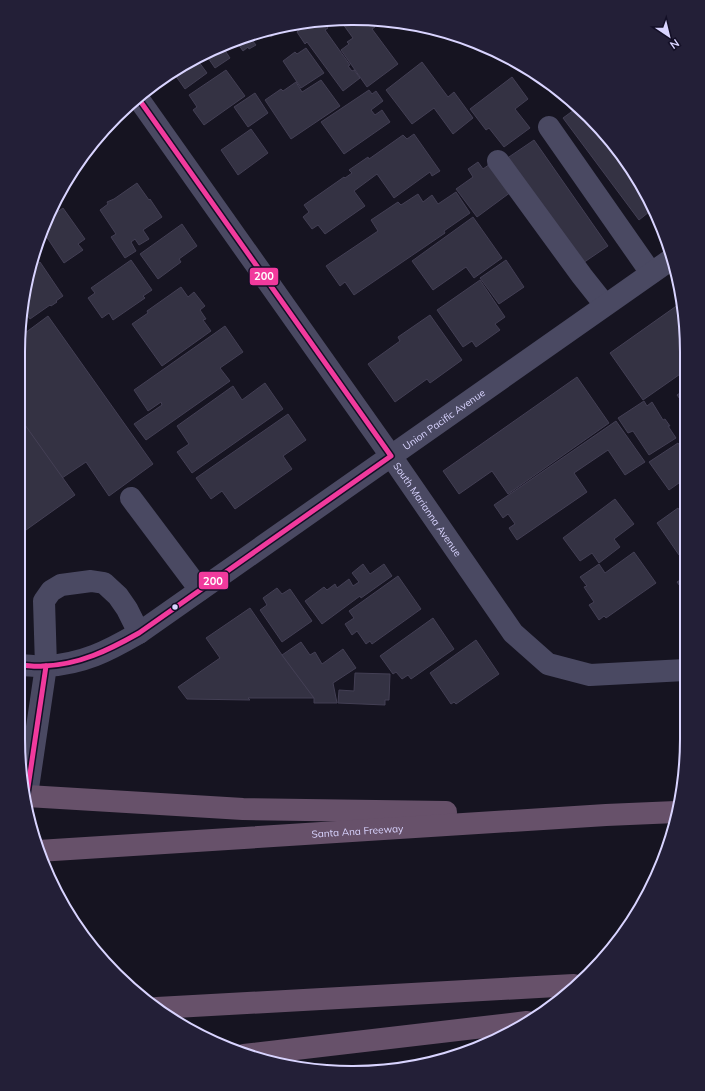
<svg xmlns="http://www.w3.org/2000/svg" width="705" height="1091" font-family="Mulish,sans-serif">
	<rect width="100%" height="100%" fill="#161421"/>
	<g fill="#343243" stroke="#433f54">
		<path d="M 341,19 L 370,20 L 375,27 L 372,29 L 398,64 L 367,87 L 341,50 L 349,44 L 347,42 L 353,38 L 340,20 Z"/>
		<path d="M 322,20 L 328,28 L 325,30 L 350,65 L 348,66 L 352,71 L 354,70 L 360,78 L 343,91 L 307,42 L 305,44 L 297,32 L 299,30 L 295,25 Z"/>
		<path d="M 286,26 L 271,37 L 266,29 Z"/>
		<path d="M 249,36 L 256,45 L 249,49 L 248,47 L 243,51 L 236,41 Z"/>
		<path d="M 222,46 L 230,58 L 215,68 L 206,55 L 208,54 L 206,52 Z"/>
		<path d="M 306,48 L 324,73 L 301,88 L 283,61 L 295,52 L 297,54 Z"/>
		<path d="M 196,58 L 207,73 L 185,89 L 173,72 Z"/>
		<path d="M 422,62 L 448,97 L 454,92 L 473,118 L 453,134 L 434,108 L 412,124 L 386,90 Z"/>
		<path d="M 226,70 L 245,96 L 204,125 L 193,110 L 197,107 L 189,95 Z"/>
		<path d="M 512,77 L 528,99 L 515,109 L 530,128 L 504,147 L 489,128 L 486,130 L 470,109 Z"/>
		<path d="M 321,80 L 340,106 L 291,139 L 265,100 L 281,89 L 283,91 L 296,82 L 302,92 Z"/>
		<path d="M 369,90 L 372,94 L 376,91 L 383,101 L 371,110 L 375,115 L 382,110 L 390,122 L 344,154 L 321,122 Z"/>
		<path d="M 255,93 L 268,113 L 248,127 L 234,107 Z"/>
		<path d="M 578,107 L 618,149 L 653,205 L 654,208 L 639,220 L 563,118 Z"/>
		<path d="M 251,129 L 268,153 L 238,175 L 221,150 Z"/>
		<path d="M 414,134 L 440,171 L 432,176 L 430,172 L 394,198 L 377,174 L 354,191 L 365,206 L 325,234 L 318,225 L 312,229 L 303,217 L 309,212 L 304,205 L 344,177 L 345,178 L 352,173 L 349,170 L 368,157 L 369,159 L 403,135 L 407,139 Z"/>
		<path d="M 534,140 L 608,246 L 580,265 L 506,159 Z"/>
		<path d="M 478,162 L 483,169 L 490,164 L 511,192 L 477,217 L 456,189 L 473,177 L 468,169 Z"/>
		<path d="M 137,183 L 149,200 L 150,199 L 162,217 L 143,230 L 149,239 L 139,245 L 135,239 L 131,242 L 136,251 L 125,258 L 111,237 L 116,234 L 100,210 L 108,204 L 107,202 L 114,199 Z"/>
		<path d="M 456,192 L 470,213 L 444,231 L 445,233 L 354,295 L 345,282 L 340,286 L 326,266 L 378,231 L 371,220 L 398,202 L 401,205 L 418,194 L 423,202 L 432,195 L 438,204 Z"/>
		<path d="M 63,208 L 85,239 L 78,244 L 83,250 L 64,263 L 42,230 L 46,220 Z"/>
		<path d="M 473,217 L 502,258 L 474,278 L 466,267 L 433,290 L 412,261 Z"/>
		<path d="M 182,224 L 197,246 L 179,259 L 181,262 L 158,279 L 140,254 Z"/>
		<path d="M 131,260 L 152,290 L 143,296 L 145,298 L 113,320 L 109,313 L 102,318 L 88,298 L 95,293 L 91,288 Z"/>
		<path d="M 506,260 L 524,287 L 499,304 L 480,278 Z"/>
		<path d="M 40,262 L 63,296 L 56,301 L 57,302 L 51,306 L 50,305 L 30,319 L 21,307 L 32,267 Z"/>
		<path d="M 480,280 L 505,317 L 495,324 L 500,330 L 476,347 L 472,341 L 463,347 L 437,310 Z"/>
		<path d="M 181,287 L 188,297 L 194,292 L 205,306 L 200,310 L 206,319 L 203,320 L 211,331 L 162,366 L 132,324 L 148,313 L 147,311 Z"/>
		<path d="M 682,302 L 686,331 L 686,370 L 643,400 L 610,353 Z"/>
		<path d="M 430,315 L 462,360 L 430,383 L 427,379 L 395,402 L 368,364 L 400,341 L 398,337 Z"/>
		<path d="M 48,316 L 153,464 L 109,496 L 86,462 L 62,478 L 20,418 L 21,336 Z"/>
		<path d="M 225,326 L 243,352 L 220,368 L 230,381 L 146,440 L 134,424 L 162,405 L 161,402 L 148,411 L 134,390 Z"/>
		<path d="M 577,377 L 609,423 L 508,494 L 492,471 L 459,494 L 443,471 Z"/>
		<path d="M 265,383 L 283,409 L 192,473 L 177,452 L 189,444 L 177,426 L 233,386 L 242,400 Z"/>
		<path d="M 686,389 L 686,407 L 677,395 Z"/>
		<path d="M 644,401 L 647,406 L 652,402 L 663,420 L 665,419 L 670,426 L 668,426 L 676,438 L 649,455 L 633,431 L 628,433 L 618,418 Z"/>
		<path d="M 288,414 L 306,440 L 283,456 L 292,469 L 235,509 L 222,491 L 211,499 L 196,478 Z"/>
		<path d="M 20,418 L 75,495 L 19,535 Z"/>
		<path d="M 616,421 L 645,462 L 625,475 L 608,450 L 574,473 L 587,492 L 517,540 L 509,528 L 515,524 L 508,514 L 503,518 L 494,505 Z"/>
		<path d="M 678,443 L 686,454 L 686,478 L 669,490 L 649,462 Z"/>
		<path d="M 615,499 L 634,524 L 614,539 L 620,547 L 599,563 L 592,553 L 580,561 L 563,538 Z"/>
		<path d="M 678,508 L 685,519 L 685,551 L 679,555 L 657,523 Z"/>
		<path d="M 634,552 L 656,583 L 606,618 L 604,616 L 599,620 L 589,605 L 594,602 L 584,587 L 587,586 L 580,577 L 599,564 L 605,573 Z"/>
		<path d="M 363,564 L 370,574 L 384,564 L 392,576 L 361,598 L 360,596 L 322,624 L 305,601 L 324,587 L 327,590 L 335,584 L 337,588 L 349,579 L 353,586 L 359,582 L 352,573 Z"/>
		<path d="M 398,576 L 421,609 L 372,644 L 370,641 L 366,644 L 357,631 L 352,635 L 345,624 L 354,618 L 349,611 Z"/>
		<path d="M 685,577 L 685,593 L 677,582 Z"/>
		<path d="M 277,588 L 282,594 L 290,589 L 312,621 L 282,642 L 260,610 L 267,605 L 263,598 Z"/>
		<path d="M 250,608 L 282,655 L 314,698 L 248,698 L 250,700 L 187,699 L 178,687 L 220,658 L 206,638 Z"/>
		<path d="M 433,618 L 454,649 L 411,679 L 408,675 L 402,679 L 396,672 L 393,674 L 380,656 Z"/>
		<path d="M 476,640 L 499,674 L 456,704 L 454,702 L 451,704 L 430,673 Z"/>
		<path d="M 301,642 L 310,655 L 315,652 L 322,664 L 343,649 L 356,668 L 333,683 L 337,703 L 314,703 L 314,698 L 282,655 Z"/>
		<path d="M 355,673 L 390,674 L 389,700 L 385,700 L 385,705 L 338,703 L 339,690 L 354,691 Z"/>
	</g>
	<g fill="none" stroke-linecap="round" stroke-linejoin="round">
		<g stroke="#4a4962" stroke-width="22">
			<path id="s1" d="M 138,98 L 391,456 L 513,633 L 548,664 L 590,675 L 685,670"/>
			<path d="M 549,127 L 651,273"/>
			<path d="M 498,161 L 582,276 L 605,305"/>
			<path d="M 131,498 L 200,590"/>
			<path id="s2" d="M 18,665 C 28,665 37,667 46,666 C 83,664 108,651 139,633 L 673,258"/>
			<path d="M 27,795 L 46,666 L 44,601 L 51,591 L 61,585 L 91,581 L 104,583 L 118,596 L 127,609 L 139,633"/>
		</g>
		<g stroke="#67516a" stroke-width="22">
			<path d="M 27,796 L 243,809 L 446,812"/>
			<path id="s3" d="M 38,851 L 606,815 L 676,812"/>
			<path d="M 157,1008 L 574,985"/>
			<path d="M 244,1055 L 527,1022"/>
		</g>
		<g stroke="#130f26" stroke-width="8">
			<g id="bus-1">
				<path d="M 18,665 C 27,665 35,667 43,666 C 79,665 109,650 139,633 L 391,456 L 138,98"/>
				<path d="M 27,794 L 46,666"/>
			</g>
		</g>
		<use href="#bus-1" stroke="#f13a9d" stroke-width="5"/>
	</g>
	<circle fill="#d9d4ff" stroke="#130f26" stroke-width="1.5" cx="175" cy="607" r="3.5"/>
	<g text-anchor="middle" stroke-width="3" stroke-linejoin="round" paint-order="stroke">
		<g font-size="10" fill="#d9d4ff" stroke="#130f26">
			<text dy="4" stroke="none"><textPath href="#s2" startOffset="500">Union Pacific Avenue</textPath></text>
			<text dy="4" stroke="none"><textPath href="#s1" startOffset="503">South Marianna Avenue</textPath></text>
			<text dy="4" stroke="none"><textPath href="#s3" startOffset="320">Santa Ana Freeway</textPath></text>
		</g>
	</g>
	<path d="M0 0H705V1091H0ZM352 25H353A327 327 0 0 1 680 352V739A327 327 0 0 1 353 1066H352A327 327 0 0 1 25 739V352A327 327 0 0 1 352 25Z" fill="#231f37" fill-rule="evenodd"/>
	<path fill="none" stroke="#d9d4ff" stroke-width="2" d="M352 25H353A327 327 0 0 1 680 352V739A327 327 0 0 1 353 1066H352A327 327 0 0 1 25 739V352A327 327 0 0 1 352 25Z"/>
	<g stroke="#130f26" stroke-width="1.5">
		<rect x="249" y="267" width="30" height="19" rx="4" fill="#f13a9d"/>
		<rect x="198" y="571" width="31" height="19" rx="4" fill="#f13a9d"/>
	</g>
	<g font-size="11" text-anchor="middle" font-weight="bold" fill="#fff">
		<text x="264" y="280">200</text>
		<text x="213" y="585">200</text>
	</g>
	<g transform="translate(669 36) rotate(145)" stroke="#130f26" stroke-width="3" paint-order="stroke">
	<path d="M0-3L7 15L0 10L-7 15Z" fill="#d9d4ff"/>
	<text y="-6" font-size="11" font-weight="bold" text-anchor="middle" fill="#d9d4ff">N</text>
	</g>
</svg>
